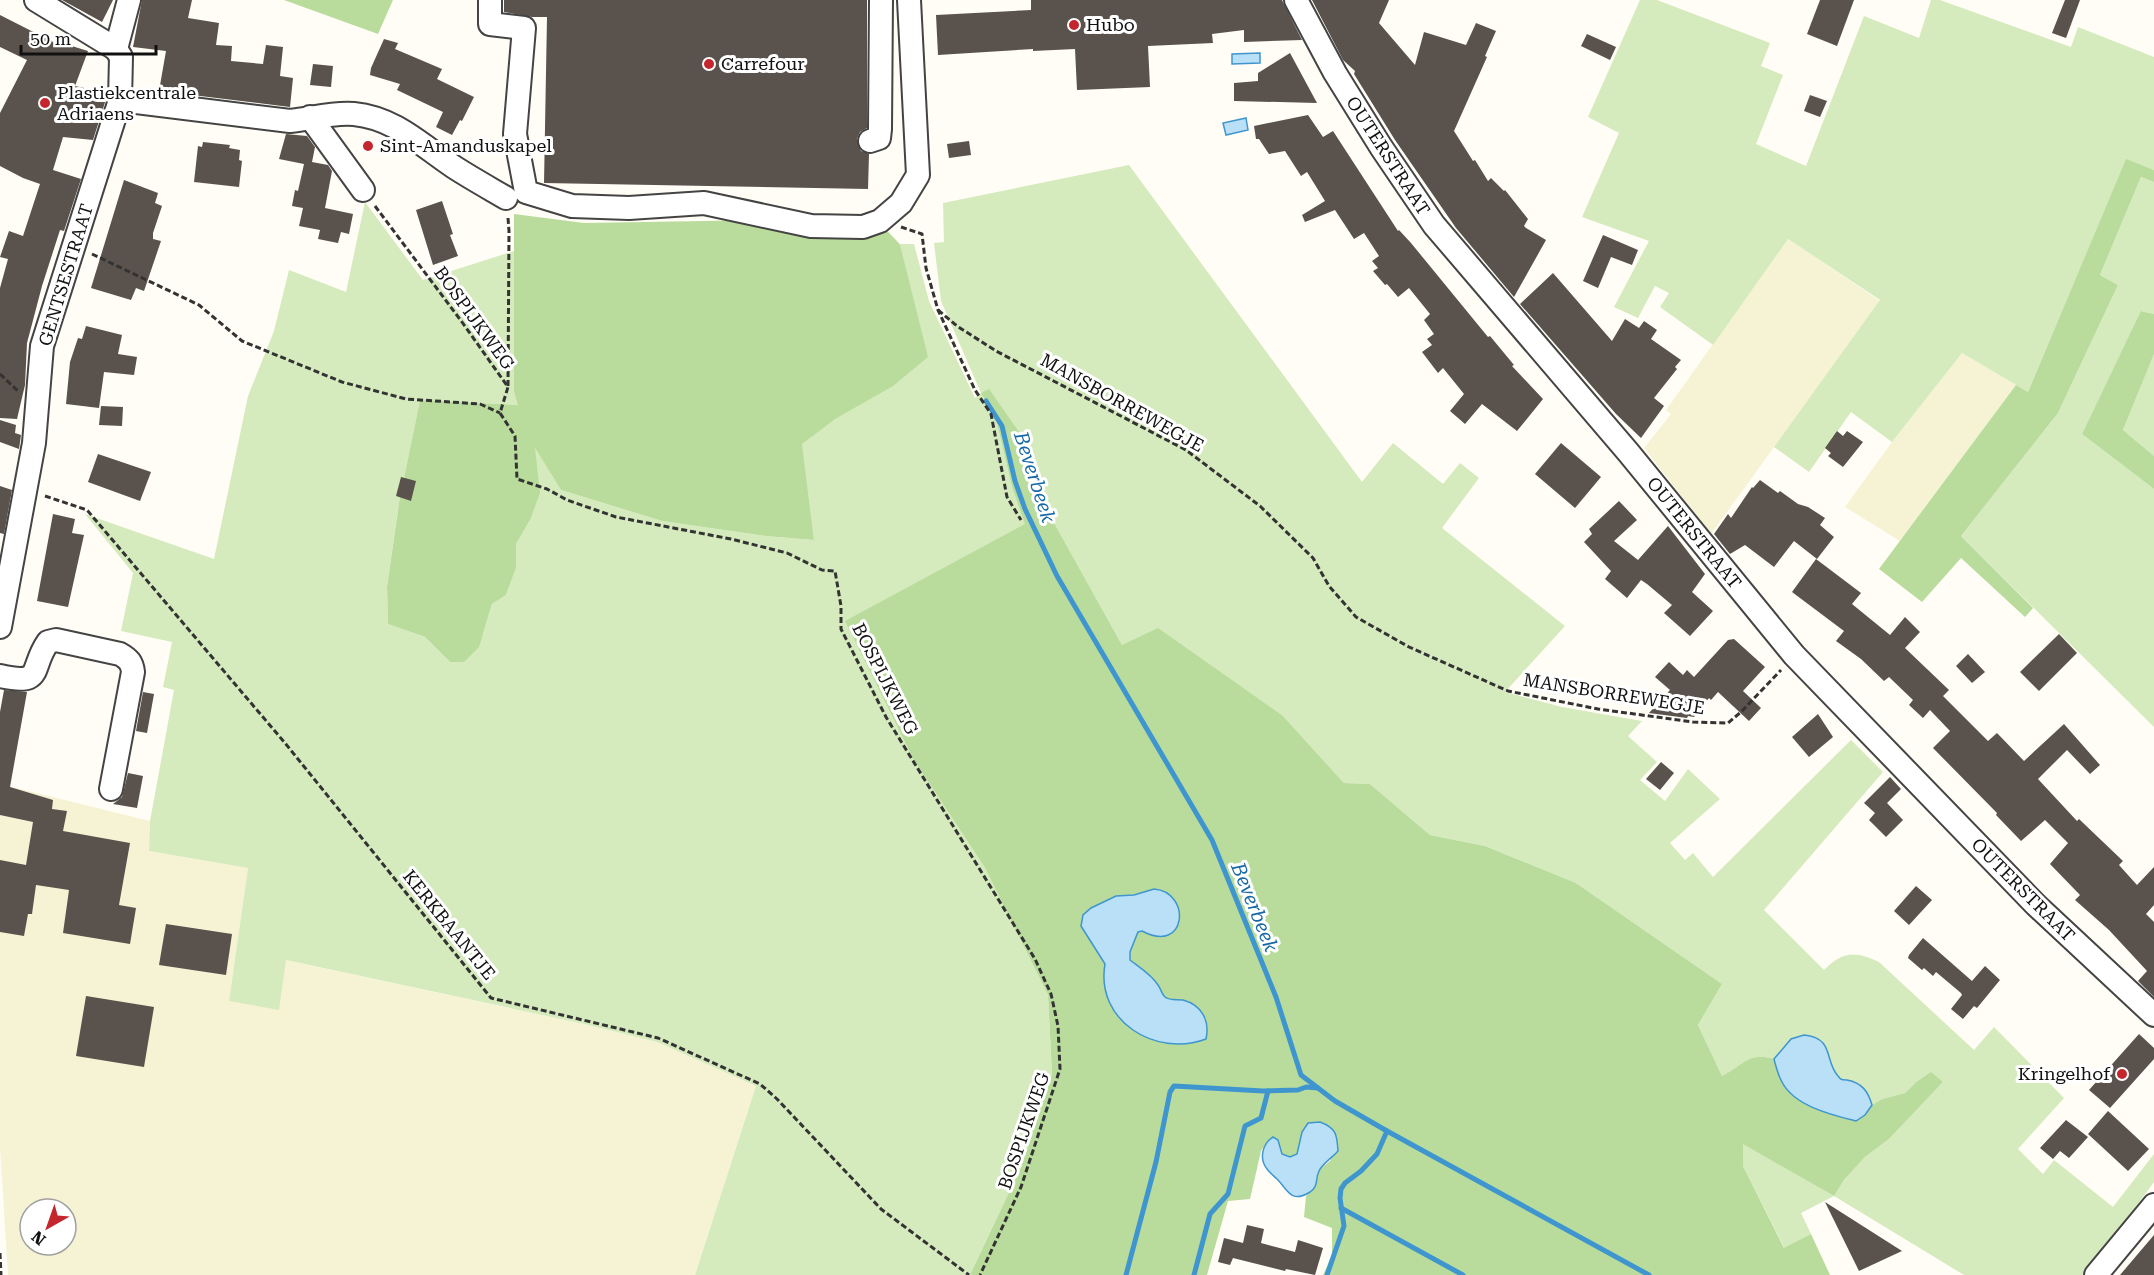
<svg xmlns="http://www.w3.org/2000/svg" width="2154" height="1275" font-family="'Roboto Serif',serif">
	<rect width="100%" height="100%" fill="#fffdf5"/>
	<g fill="#f6f3d4" fill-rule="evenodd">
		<path d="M 1788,239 L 1880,301 L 1711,534 L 1644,448 L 1671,414 L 1666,410 Z"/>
		<path d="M 1962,353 L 2016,385 L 1900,541 L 1845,507 L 1892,442 Z"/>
		<path d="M 0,784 L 150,821 L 149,851 L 248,868 L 229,1001 L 285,960 L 584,1024 L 657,1042 L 756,1086 L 695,1275 L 8,1275 L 0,1147 ZM 30,1209 L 66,1209 L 66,1245 L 30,1245 Z"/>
	</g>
	<g fill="#d5ebbd">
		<path d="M 1640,0 L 1657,0 L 1770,43 L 1761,66 L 1783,75 L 1756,144 L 1806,166 L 1864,16 L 1919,38 L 1931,0 L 1940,0 L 2071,47 L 2078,27 L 2154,57 L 2154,170 L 2126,160 L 2028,392 L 1962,353 L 1892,442 L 1851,412 L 1809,472 L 1774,447 L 1880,300 L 1788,239 L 1713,345 L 1660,307 L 1669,293 L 1655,286 L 1638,318 L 1614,307 L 1649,241 L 1582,217 L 1619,133 L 1588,117 Z"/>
		<path d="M 1129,165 L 1362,482 L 1393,443 L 1443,484 L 1460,463 L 1479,478 L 1442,528 L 1565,626 L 1505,692 L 1562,707 L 1642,721 L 1628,736 L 1657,762 L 1640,780 L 1665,801 L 1688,769 L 1720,799 L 1670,843 L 1685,860 L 1693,853 L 1713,877 L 1851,740 L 1883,772 L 1764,910 L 1824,970 C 1843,951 1855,951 1879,962 L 1974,1050 L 1994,1027 L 2064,1098 L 2018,1149 L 2043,1174 L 2054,1160 L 2113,1207 L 2154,1154 L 2154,1182 L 2097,1259 L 2082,1275 L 1964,1275 L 1834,1196 L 1801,1213 L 1811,1234 L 1785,1249 L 1743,1166 L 1743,1143 L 1834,1196 L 1844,1180 L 1865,1157 L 1889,1139 L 1943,1082 L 1915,1083 L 1905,1093 L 1882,1099 L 1872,1105 C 1868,1091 1862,1083 1847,1080 C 1841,1079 1843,1081 1838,1077 C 1830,1068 1830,1051 1819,1039 L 1779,1054 L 1774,1059 C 1749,1053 1742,1067 1722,1076 L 1698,1025 L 1722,984 L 1576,883 L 1485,846 L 1430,835 L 1370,784 L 1344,783 L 1283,716 L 1122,645 L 1048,512 L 1033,464 L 981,393 L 996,419 L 1012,487 L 1026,524 L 914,760 L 985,868 L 1048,995 L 1052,1074 L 1021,1167 L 970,1275 L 695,1275 L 756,1086 L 657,1042 L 584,1024 L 286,960 L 279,1010 L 229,1001 L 248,868 L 149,851 L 150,821 L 174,690 L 163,687 L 172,642 L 121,631 L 133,573 L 85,514 L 214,559 L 248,396 L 274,331 L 289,270 L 346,292 L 365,202 L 423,280 L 514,251 L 514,392 L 519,405 L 420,400 L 398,509 L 387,587 L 388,624 L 425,637 L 450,662 L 483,634 L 492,604 L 506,595 L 516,568 L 516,544 L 530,520 L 534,446 L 561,490 L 662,521 L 765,536 L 814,540 L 790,352 L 875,218 L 900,244 L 914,244 L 929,301 L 975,398 L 981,393 L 941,301 L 934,243 L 944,242 L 943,203 Z"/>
		<path d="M 2141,177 L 2154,182 L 2154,314 L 2142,311 L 2082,434 L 2154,489 L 2154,727 L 1961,536 L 2058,413 L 2118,285 L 2100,275 Z"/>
		<path d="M 2154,354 L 2154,456 L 2123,430 Z"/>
	</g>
	<g fill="#b9dc9c">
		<path d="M 284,0 L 393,0 L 378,34 Z"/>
		<path d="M 2126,159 L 2154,170 L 2154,182 L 2141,177 L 2100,275 L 2118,285 L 2058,413 L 1961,536 L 2033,608 L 2025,617 L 1961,558 L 1922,602 L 1879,569 L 2016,385 L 2028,392 Z"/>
		<path d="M 514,214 L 584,223 L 875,218 L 900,245 L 928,357 L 893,386 L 835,419 L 802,444 L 814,540 L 765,536 L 662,521 L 561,490 L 535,448 L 540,493 L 530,520 L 516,544 L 516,568 L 506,595 L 492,604 L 479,647 L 464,662 L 450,662 L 425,637 L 388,624 L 387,587 L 399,503 L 420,400 L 518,405 L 514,392 Z"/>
		<path d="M 2141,311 L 2154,314 L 2154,354 L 2123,430 L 2154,456 L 2154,489 L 2082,434 Z"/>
		<path d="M 989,389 L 1019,432 L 1033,464 L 1048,512 L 1122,645 L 1158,628 L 1283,716 L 1344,783 L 1370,784 L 1430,835 L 1485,846 L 1576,883 L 1722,984 L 1698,1025 L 1722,1076 C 1743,1066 1748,1052 1774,1059 C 1776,1067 1778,1075 1782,1082 C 1794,1106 1832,1115 1856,1121 L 1865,1115 L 1872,1105 L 1882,1099 L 1905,1093 L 1915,1083 L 1931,1072 L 1943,1082 L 1889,1139 L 1865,1157 L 1844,1180 L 1834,1196 L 1743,1144 L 1743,1166 L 1784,1248 L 1811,1234 L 1830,1275 L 1323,1275 L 1332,1255 L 1332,1228 L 1304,1217 L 1306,1196 L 1316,1186 L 1319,1170 L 1331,1160 L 1302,1132 L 1297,1154 L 1290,1157 L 1282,1154 L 1278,1140 L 1268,1140 L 1261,1151 L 1250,1199 L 1228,1201 L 1207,1275 L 970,1275 L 1021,1167 L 1052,1074 L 1048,995 L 985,868 L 914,760 L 845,621 L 1025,524 L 1012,487 L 996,419 L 981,393 Z"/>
	</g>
	<g fill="#b9e0f7" stroke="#3f96cf" stroke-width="1.5">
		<path d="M 1260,53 L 1260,63 L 1232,64 L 1232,54 Z"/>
		<path d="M 1246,118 L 1248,130 L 1226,135 L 1223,123 Z"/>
		<path d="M 1154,889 C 1192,892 1187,955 1142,931 L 1138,932 L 1130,952 L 1130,960 C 1139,967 1152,975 1158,985 C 1161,989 1161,993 1165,997 C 1170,1001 1177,999 1183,1000 C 1202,1005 1210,1021 1206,1039 C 1156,1058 1095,1021 1105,964 L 1081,926 L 1083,915 L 1091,908 L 1116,896 L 1134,895 Z"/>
		<path d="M 1804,1035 C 1835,1038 1824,1061 1838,1076 C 1842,1081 1841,1079 1847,1080 C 1862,1083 1868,1091 1872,1105 L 1865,1115 L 1856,1121 C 1832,1115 1794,1106 1782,1082 C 1778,1075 1776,1067 1774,1059 L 1791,1039 Z"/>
		<path d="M 1320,1122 C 1336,1128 1337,1134 1338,1151 C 1333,1157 1322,1164 1319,1171 C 1315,1179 1319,1186 1310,1192 C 1291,1204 1288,1190 1277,1179 C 1274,1176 1270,1173 1267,1169 C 1259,1159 1262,1144 1273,1137 L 1278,1140 L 1282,1154 L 1290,1157 L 1297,1154 L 1302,1132 L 1308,1123 Z"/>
	</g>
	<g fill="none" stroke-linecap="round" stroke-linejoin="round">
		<g stroke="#3f96cf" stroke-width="5">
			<path d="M 986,401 L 1002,426 L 1015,481 L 1025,509 L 1057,576 L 1212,840 L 1276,997 L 1301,1075 L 1335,1101 L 1387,1131 L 1649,1275"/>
			<path d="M 1341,1208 L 1463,1275"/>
			<path d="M 1126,1275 L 1156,1162 L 1170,1092 L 1174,1086 L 1263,1091 L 1298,1090 L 1306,1087 L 1318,1088"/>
			<path d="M 1194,1275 L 1210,1214 L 1228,1194 L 1245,1126 L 1261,1118 L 1268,1091"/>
			<path d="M 1327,1275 L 1344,1226 L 1340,1198 L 1341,1189 L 1345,1183 L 1361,1171 L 1377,1154 L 1387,1131"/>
		</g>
	</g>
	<g fill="#5a524d">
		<path d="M 62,0 L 113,0 L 102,22 Z"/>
		<path d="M 142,0 L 192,0 L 188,18 L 219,23 L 216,45 L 232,46 L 231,61 L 263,64 L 266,45 L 283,47 L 280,76 L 293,78 L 290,107 L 159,91 L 166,51 L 133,47 Z"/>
		<path d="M 504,0 L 867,0 L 867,128 L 860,132 L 857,139 L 861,151 L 869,154 L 868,189 L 544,183 L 547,17 L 532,17 L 504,12 Z"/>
		<path d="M 1031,0 L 1282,0 L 1302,40 L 1244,42 L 1244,30 L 1212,34 L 1213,43 L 1148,46 L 1150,87 L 1077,90 L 1075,49 L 1033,51 L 1033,49 L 938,55 L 936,15 L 1031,10 Z"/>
		<path d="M 1312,0 L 1389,0 L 1379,23 L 1415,65 L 1424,32 L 1466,45 L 1476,23 L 1496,31 L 1485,56 L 1487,57 L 1454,131 L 1473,161 L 1475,160 L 1488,181 L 1491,178 L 1504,191 L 1505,190 L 1528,219 L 1524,226 L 1526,228 L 1546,240 L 1514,297 L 1456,228 L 1395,140 L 1354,74 L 1355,71 L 1343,60 Z"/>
		<path d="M 1820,0 L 1854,0 L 1837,46 L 1807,34 Z"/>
		<path d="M 2065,0 L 2080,0 L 2066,38 L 2052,33 Z"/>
		<path d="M 0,15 L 61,46 L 62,43 L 88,51 L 75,86 L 98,91 L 107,96 L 93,140 L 63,137 L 53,170 L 81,179 L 64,231 L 60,230 L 42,286 L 27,343 L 25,385 L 17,419 L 0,418 L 0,288 L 8,259 L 0,257 L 9,231 L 23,236 L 40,184 L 23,178 L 0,166 L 0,113 L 27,60 L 0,47 Z"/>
		<path d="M 1587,34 L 1616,47 L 1610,60 L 1581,46 Z"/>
		<path d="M 384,39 L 398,43 L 395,49 L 442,69 L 437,79 L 474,97 L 462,121 L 460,120 L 452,135 L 436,127 L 443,112 L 397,90 L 400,84 L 370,75 L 371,68 Z"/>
		<path d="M 1290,53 L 1317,103 L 1234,101 L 1234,83 L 1258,81 L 1258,73 Z"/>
		<path d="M 313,64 L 333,66 L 331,87 L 310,85 Z"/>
		<path d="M 1810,95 L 1827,101 L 1820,117 L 1804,111 Z"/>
		<path d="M 1308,115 L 1323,137 L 1333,131 L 1398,231 L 1399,230 L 1411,243 L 1488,337 L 1490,336 L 1514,365 L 1512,366 L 1543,399 L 1517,431 L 1482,404 L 1465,424 L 1450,411 L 1464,394 L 1443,368 L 1438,373 L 1422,352 L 1432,345 L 1427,339 L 1434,334 L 1424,320 L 1430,314 L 1409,288 L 1398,297 L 1387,284 L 1385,285 L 1373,271 L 1378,268 L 1372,261 L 1379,256 L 1364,233 L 1354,239 L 1335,210 L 1305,222 L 1302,215 L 1325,201 L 1307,172 L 1301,176 L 1285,151 L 1269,154 L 1259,139 L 1256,139 L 1254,126 Z"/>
		<path d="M 286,134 L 307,136 L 315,147 L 312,162 L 328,165 L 332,171 L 325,208 L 353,214 L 349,234 L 341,232 L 338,243 L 318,239 L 320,230 L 299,226 L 303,208 L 292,206 L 295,190 L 298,191 L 304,164 L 279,159 Z"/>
		<path d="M 969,141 L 971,155 L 949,158 L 947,144 Z"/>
		<path d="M 203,142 L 230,145 L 229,148 L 240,150 L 239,160 L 242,161 L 239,187 L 194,182 L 198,146 L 202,147 Z"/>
		<path d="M 124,180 L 158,193 L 155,203 L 162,206 L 153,233 L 153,239 L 161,241 L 144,291 L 136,288 L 131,300 L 91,288 Z"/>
		<path d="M 442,201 L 453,234 L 450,235 L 458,256 L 433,265 L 416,210 Z"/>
		<path d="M 1603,235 L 1638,250 L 1632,265 L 1611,257 L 1598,288 L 1583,281 Z"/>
		<path d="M 1553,273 L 1612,341 L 1625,319 L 1639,328 L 1644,321 L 1657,330 L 1651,339 L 1681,360 L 1675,367 L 1677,369 L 1654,398 L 1664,406 L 1641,438 L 1616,414 L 1520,304 Z"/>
		<path d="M 86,326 L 122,335 L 118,354 L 137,357 L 134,375 L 104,372 L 99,408 L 66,404 L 70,362 L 78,338 L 82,339 Z"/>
		<path d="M 101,406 L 123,407 L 122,426 L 99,425 Z"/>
		<path d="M 0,420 L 16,425 L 15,433 L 21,435 L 19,449 L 0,442 Z"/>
		<path d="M 1837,431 L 1843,436 L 1847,431 L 1863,442 L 1843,467 L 1828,456 L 1831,453 L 1825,448 Z"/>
		<path d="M 1561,443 L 1601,477 L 1575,508 L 1535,474 Z"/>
		<path d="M 98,454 L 151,472 L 140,501 L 88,482 Z"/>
		<path d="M 401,477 L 416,481 L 411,501 L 396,496 Z"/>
		<path d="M 1760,480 L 1778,493 L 1780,491 L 1798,504 L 1808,507 L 1825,518 L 1820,525 L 1834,537 L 1817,559 L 1794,541 L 1774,567 L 1745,545 L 1730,554 L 1714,534 L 1728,514 L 1731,518 L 1752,487 L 1753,488 Z"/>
		<path d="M 0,486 L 12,490 L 4,534 L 0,533 Z"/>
		<path d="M 1619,501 L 1637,520 L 1614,541 L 1638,560 L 1668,526 L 1705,574 L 1692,592 L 1713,611 L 1690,636 L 1664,613 L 1672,605 L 1647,584 L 1641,580 L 1627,598 L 1605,579 L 1611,571 L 1584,542 L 1592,534 L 1589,529 Z"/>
		<path d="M 53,514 L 75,519 L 72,533 L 84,535 L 68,607 L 37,601 Z"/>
		<path d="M 1816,559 L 1861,593 L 1852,604 L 1890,635 L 1905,617 L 1920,632 L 1905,648 L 1949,690 L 1943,696 L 1988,741 L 1997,733 L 2024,761 L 2064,724 L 2100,765 L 2090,774 L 2067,750 L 2038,779 L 2077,821 L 2079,819 L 2123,861 L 2119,865 L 2137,885 L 2154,867 L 2154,905 L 2146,914 L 2154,922 L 2154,997 L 2138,981 L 2147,971 L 2109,930 L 2075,900 L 2080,895 L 2050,864 L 2068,843 L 2045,820 L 2021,841 L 1996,815 L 1997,813 L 1933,748 L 1950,731 L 1930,710 L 1923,718 L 1909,705 L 1913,700 L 1889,677 L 1884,681 L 1861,659 L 1836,641 L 1844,631 L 1792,592 Z"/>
		<path d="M 2059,634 L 2077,653 L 2039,691 L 2020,672 Z"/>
		<path d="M 1734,639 L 1765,667 L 1743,691 L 1761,708 L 1749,721 L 1718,692 L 1711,700 L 1709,698 L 1694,717 L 1688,716 L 1687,718 L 1649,713 L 1670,690 L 1655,677 L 1669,662 L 1683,675 L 1687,670 L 1694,677 L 1728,640 Z"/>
		<path d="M 1968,654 L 1985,672 L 1972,683 L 1956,666 Z"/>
		<path d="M 4,690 L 27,692 L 10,787 L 53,800 L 52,809 L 67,811 L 63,831 L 130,843 L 119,905 L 136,908 L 130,944 L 63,933 L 69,890 L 36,885 L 32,914 L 28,914 L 24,936 L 0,932 L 0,860 L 26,865 L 33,822 L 0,815 L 0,712 Z"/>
		<path d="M 143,692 L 154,694 L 147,733 L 136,731 Z"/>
		<path d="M 1818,714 L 1833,737 L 1809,757 L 1792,737 Z"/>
		<path d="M 1661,762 L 1674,773 L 1660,790 L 1646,779 Z"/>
		<path d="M 128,773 L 143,776 L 137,808 L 113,804 L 122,797 Z"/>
		<path d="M 1890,777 L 1901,789 L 1887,803 L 1903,820 L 1886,837 L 1869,820 L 1875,813 L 1864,803 Z"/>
		<path d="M 1916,886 L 1932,900 L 1909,925 L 1894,911 Z"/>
		<path d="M 166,924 L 232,934 L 226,975 L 159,965 Z"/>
		<path d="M 1923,938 L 1972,981 L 1985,966 L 2000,980 L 1977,1008 L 1974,1006 L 1963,1019 L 1951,1009 L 1962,995 L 1961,993 L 1936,972 L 1933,976 L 1924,968 L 1922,970 L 1908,958 L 1909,955 Z"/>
		<path d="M 86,996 L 154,1007 L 144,1067 L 76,1056 Z"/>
		<path d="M 2139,1034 L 2154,1048 L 2154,1059 L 2110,1108 L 2089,1090 Z"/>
		<path d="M 2108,1111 L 2149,1149 L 2128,1171 L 2088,1134 Z"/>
		<path d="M 2066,1120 L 2088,1137 L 2069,1158 L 2060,1151 L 2053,1159 L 2040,1148 Z"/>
		<path d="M 1825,1202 L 1902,1251 L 1859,1271 Z"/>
		<path d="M 1247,1225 L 1264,1229 L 1261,1243 L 1295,1252 L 1298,1240 L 1323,1248 L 1315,1275 L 1286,1269 L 1285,1271 L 1233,1258 L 1230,1265 L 1218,1262 L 1224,1238 L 1243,1243 Z"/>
		<path d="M 2154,1235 L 2154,1275 L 2120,1275 Z"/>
	</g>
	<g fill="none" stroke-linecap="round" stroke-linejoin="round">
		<g stroke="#444" stroke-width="26">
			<g id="minor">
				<path d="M 36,0 L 116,49"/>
				<path d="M 490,0 L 490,24 L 524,28 L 515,134 L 526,192 L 572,206 L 629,208 L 704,203 L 811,226 L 863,227 L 880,221 L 901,203 L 918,175 L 909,0"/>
				<path d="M 1296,0 L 1335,73 L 1381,147 L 1434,225 L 1628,452 L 1794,655 L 2036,905 L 2154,1015"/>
				<path d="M 120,100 L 290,121 C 311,119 332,112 354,114 C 395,118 421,145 454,167 C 471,178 489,188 506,198"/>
				<path d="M 310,117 L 363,190"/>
				<path d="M 870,141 L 879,138 L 880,129 L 881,0"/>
				<path d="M 0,627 L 34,443 L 42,346 L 120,100 L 121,57 L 116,49 L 129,0"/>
				<path d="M 0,676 C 45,686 29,669 48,642 L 56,640 L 120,654 C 129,659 132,663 133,672 L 111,789"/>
				<path d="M 2096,1275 L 2154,1205"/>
			</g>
		</g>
		<g stroke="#333" stroke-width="3" stroke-dasharray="6 3" stroke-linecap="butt">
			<path d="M 375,206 L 462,322 L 508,387 L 500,413 L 515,436 L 517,479 L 547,489 L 567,500 L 616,517 L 731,539 L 787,553 L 822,570 L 835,571 L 841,606 L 841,629 L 886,717 L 1035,959 L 1051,994 L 1058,1026 L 1060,1069 L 1021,1187 L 980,1275"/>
			<path d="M 508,218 L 509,231 L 508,386"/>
			<path d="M 901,227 L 922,234 L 926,268 L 938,310 L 975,390 L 991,414 L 1007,497 L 1021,520"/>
			<path d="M 92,254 L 199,305 L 242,341 L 342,382 L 406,399 L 480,404 L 500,413"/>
			<path d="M 938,310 L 957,326 L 996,351 L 1186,450 L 1260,506 L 1313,558 L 1329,586 L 1356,617 L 1409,647 L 1508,691 L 1598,709 L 1693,722 L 1728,723 L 1741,712 L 1781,670"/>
			<path d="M 0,374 L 19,392"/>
			<path d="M 45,496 L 87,510 L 285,743 L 491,998 L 658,1038 L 760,1084 L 777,1099 L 881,1209 L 969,1275"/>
			<path d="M 0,1253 L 1,1275"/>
		</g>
		<use href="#minor" stroke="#fff" stroke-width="22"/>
	</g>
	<g fill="#c4262e" stroke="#fff" stroke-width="2">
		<circle cx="1074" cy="25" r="6"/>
		<circle cx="709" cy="64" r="6"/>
		<circle cx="45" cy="103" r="6"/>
		<circle cx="368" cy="146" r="6"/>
		<circle cx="2122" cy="1074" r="6"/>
	</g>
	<g text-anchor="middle" stroke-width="6" stroke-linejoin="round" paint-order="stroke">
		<g font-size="18" fill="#111" stroke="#fff" text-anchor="start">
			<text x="1086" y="31">Hubo</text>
			<text x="721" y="70">Carrefour</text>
			<text x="57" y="99">Plastiekcentrale<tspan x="57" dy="21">Adriaens</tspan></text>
			<text x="380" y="152">Sint-Amanduskapel</text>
			<text x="2110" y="1080" text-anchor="end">Kringelhof</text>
		</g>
		<g font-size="18" fill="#111" stroke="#fff">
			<text transform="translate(1388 156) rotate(57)" y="6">OUTERSTRAAT</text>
			<text transform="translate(66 275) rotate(-73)" y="6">GENTSESTRAAT</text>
			<text transform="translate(474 318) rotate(54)" y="6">BOSPIJKWEG</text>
			<text transform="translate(1122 403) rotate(29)" y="6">MANSBORREWEGJE</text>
			<text transform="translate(1694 533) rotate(51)" y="6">OUTERSTRAAT</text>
			<text transform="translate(885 679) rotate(63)" y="6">BOSPIJKWEG</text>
			<text transform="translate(1614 694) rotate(9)" y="6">MANSBORREWEGJE</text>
			<text transform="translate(2023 890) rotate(45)" y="6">OUTERSTRAAT</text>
			<text transform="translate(449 925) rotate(51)" y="6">KERKBAANTJE</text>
			<text transform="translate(1024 1131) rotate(-71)" y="6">BOSPIJKWEG</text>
		</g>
		<g font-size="20" font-style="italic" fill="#1768a6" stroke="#fff">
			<text transform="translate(1035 477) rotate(72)" y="7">Beverbeek</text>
			<text transform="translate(1255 907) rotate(68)" y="7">Beverbeek</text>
		</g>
	</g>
	<g transform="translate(48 1227) rotate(220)"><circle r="28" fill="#ffffff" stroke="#a0a0a0" stroke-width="1.5"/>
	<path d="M0-4.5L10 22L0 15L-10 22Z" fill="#c4262e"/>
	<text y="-9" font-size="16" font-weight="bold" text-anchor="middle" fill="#111111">N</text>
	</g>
	<path d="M21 45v9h135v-9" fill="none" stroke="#111111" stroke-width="3"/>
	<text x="30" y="45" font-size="18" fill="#111111" stroke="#ffffff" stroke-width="4.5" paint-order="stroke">50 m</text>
</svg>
